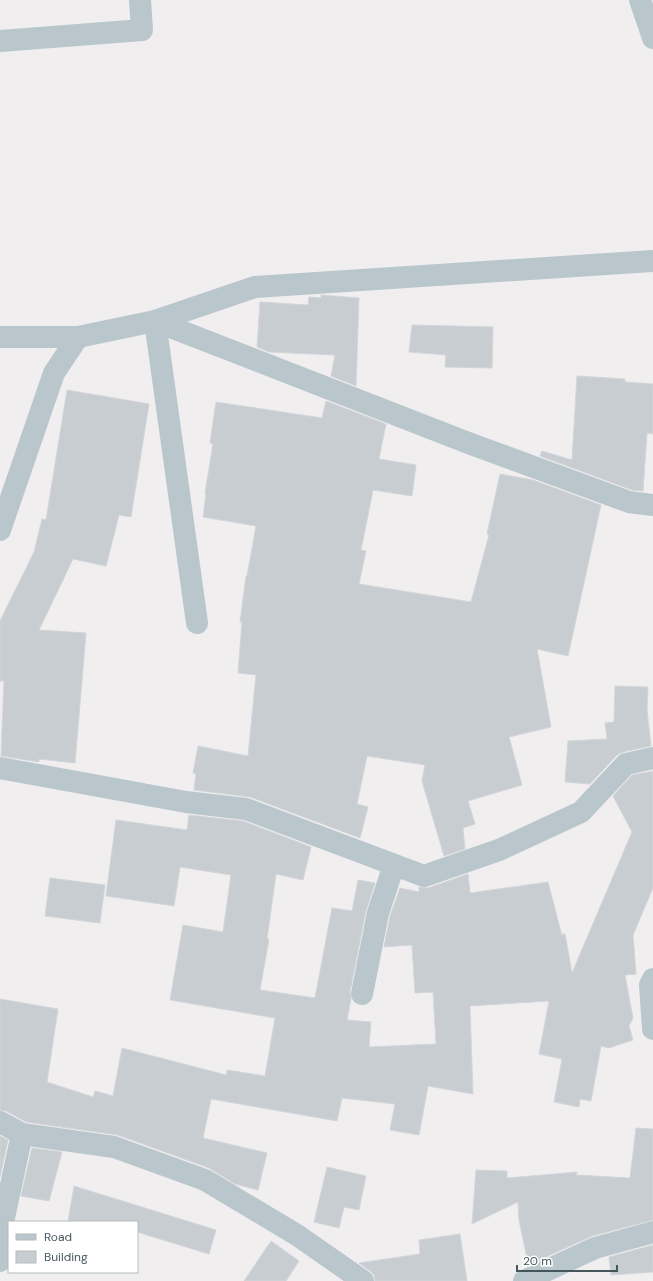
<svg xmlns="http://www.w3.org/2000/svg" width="653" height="1281" font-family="'DM Sans',sans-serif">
	<rect width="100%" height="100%" fill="#f1eeef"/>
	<g fill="#c8cdd1" stroke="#d2d6da">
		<path d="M 321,295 L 359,298 L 356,386 L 331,376 L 335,355 L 269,352 L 257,347 L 260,302 L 308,305 L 309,297 L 321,298 Z"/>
		<path d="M 412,325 L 493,327 L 492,368 L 445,367 L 446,355 L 409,352 Z"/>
		<path d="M 577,376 L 625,379 L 625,382 L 653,384 L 653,434 L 647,433 L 643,491 L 632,490 L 540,456 L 542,451 L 572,460 Z"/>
		<path d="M 67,390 L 149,404 L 131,517 L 119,515 L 106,566 L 73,559 L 39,630 L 86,633 L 75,763 L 39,759 L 39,762 L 1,756 L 4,681 L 0,681 L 0,621 L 34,552 L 42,519 L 46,520 Z"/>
		<path d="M 326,401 L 386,424 L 379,459 L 416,465 L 412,496 L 373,490 L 361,550 L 366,551 L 359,584 L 471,602 L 489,535 L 487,534 L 500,474 L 533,480 L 601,505 L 568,656 L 537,649 L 551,727 L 509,737 L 522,785 L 468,801 L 475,824 L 463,828 L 465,849 L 444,856 L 422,781 L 425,765 L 367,756 L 357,804 L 368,807 L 360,838 L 250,797 L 194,790 L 196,774 L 193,773 L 198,746 L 248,756 L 256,675 L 238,673 L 242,622 L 240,622 L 246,576 L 247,576 L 256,526 L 203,517 L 206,493 L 205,493 L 213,444 L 210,443 L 216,402 L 322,418 Z"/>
		<path d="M 615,686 L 648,687 L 647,710 L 651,746 L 623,752 L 617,755 L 590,784 L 565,782 L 568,741 L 607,739 L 605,723 L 614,722 Z"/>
		<path d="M 653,771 L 653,888 L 633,935 L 636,974 L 625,975 L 633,1018 L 629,1026 L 633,1040 L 609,1048 L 601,1046 L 591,1101 L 580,1099 L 579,1107 L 554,1102 L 562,1059 L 539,1054 L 549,1001 L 470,1006 L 473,1094 L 428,1086 L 419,1135 L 390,1130 L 395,1104 L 342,1098 L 337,1121 L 211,1099 L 203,1138 L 267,1153 L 258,1190 L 235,1184 L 209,1168 L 118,1135 L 26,1122 L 6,1111 L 0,1110 L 0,999 L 58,1009 L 47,1082 L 93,1097 L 95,1091 L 113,1096 L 122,1048 L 226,1075 L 227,1070 L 265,1076 L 275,1018 L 170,1000 L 183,925 L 223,932 L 231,875 L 180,867 L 174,906 L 106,896 L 116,820 L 187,830 L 189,815 L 243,821 L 311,847 L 303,880 L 276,874 L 267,939 L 269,939 L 260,990 L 315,998 L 332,908 L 352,911 L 358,880 L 375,883 L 366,911 L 350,992 L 351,999 L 347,1020 L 371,1022 L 369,1047 L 436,1044 L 433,992 L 415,993 L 412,945 L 384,947 L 390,916 L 400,888 L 419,892 L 419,887 L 428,888 L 468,874 L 470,893 L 548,882 L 562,936 L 562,934 L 565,934 L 572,973 L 632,832 L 613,796 L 632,775 Z"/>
		<path d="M 50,878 L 105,885 L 100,923 L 45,916 Z"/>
		<path d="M 636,1128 L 653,1129 L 653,1220 L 592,1236 L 537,1261 L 528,1263 L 519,1220 L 518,1202 L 472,1224 L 476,1170 L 507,1171 L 507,1178 L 577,1172 L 576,1175 L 630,1178 Z"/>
		<path d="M 0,1136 L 8,1140 L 0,1177 Z"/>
		<path d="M 32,1148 L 62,1152 L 49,1201 L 21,1196 Z"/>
		<path d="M 327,1167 L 366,1176 L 359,1210 L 344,1207 L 339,1228 L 314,1222 Z"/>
		<path d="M 74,1186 L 216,1230 L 209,1254 L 137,1232 L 137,1222 L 68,1222 Z"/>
		<path d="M 460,1234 L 467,1281 L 375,1281 L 374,1275 L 370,1271 L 359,1263 L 420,1254 L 419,1240 Z"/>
		<path d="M 271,1241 L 299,1261 L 286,1281 L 244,1281 Z"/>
		<path d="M 653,1245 L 653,1272 L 611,1275 L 609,1257 Z"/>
	</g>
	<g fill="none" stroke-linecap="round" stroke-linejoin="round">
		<g stroke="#b9c7cc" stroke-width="22">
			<path d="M 640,0 L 653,38"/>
			<path d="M 0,41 L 142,30 L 140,0"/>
			<path d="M 0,337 L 78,337 L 155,321 L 255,287 L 653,261"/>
			<path d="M 0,530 L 54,373 L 78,337"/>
			<path d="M 197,623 L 155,321 L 471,444 L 629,502 L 653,505"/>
			<path d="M 0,768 L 186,802 L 246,809 L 424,876 L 499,850 L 581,812 L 626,764 L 653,758"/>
			<path d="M 653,979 L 650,985 L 653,1029"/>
			<path d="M 362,994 L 378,913 L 394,865"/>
			<path d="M 0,1122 L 22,1134 L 114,1147 L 205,1180 L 297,1235 L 363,1281"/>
			<path d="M 0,1261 L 2,1227 L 22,1134"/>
			<path d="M 524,1281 L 595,1248 L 653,1232"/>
		</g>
	</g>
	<rect x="8" y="1221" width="130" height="52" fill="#ffffff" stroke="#b5bcbe"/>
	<rect x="16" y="1234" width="20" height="6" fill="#b9c7cc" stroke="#b5bcbe"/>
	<text x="44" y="1241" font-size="12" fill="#46575c">Road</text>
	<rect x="16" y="1251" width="20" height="12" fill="#c8cdd1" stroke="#b5bcbe"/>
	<text x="44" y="1261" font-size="12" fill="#46575c">Building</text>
	<path d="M517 1265v6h100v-6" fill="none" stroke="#46575c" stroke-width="2"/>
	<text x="523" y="1265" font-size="12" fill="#46575c" stroke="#ffffff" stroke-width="3" paint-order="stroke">20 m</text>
</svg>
